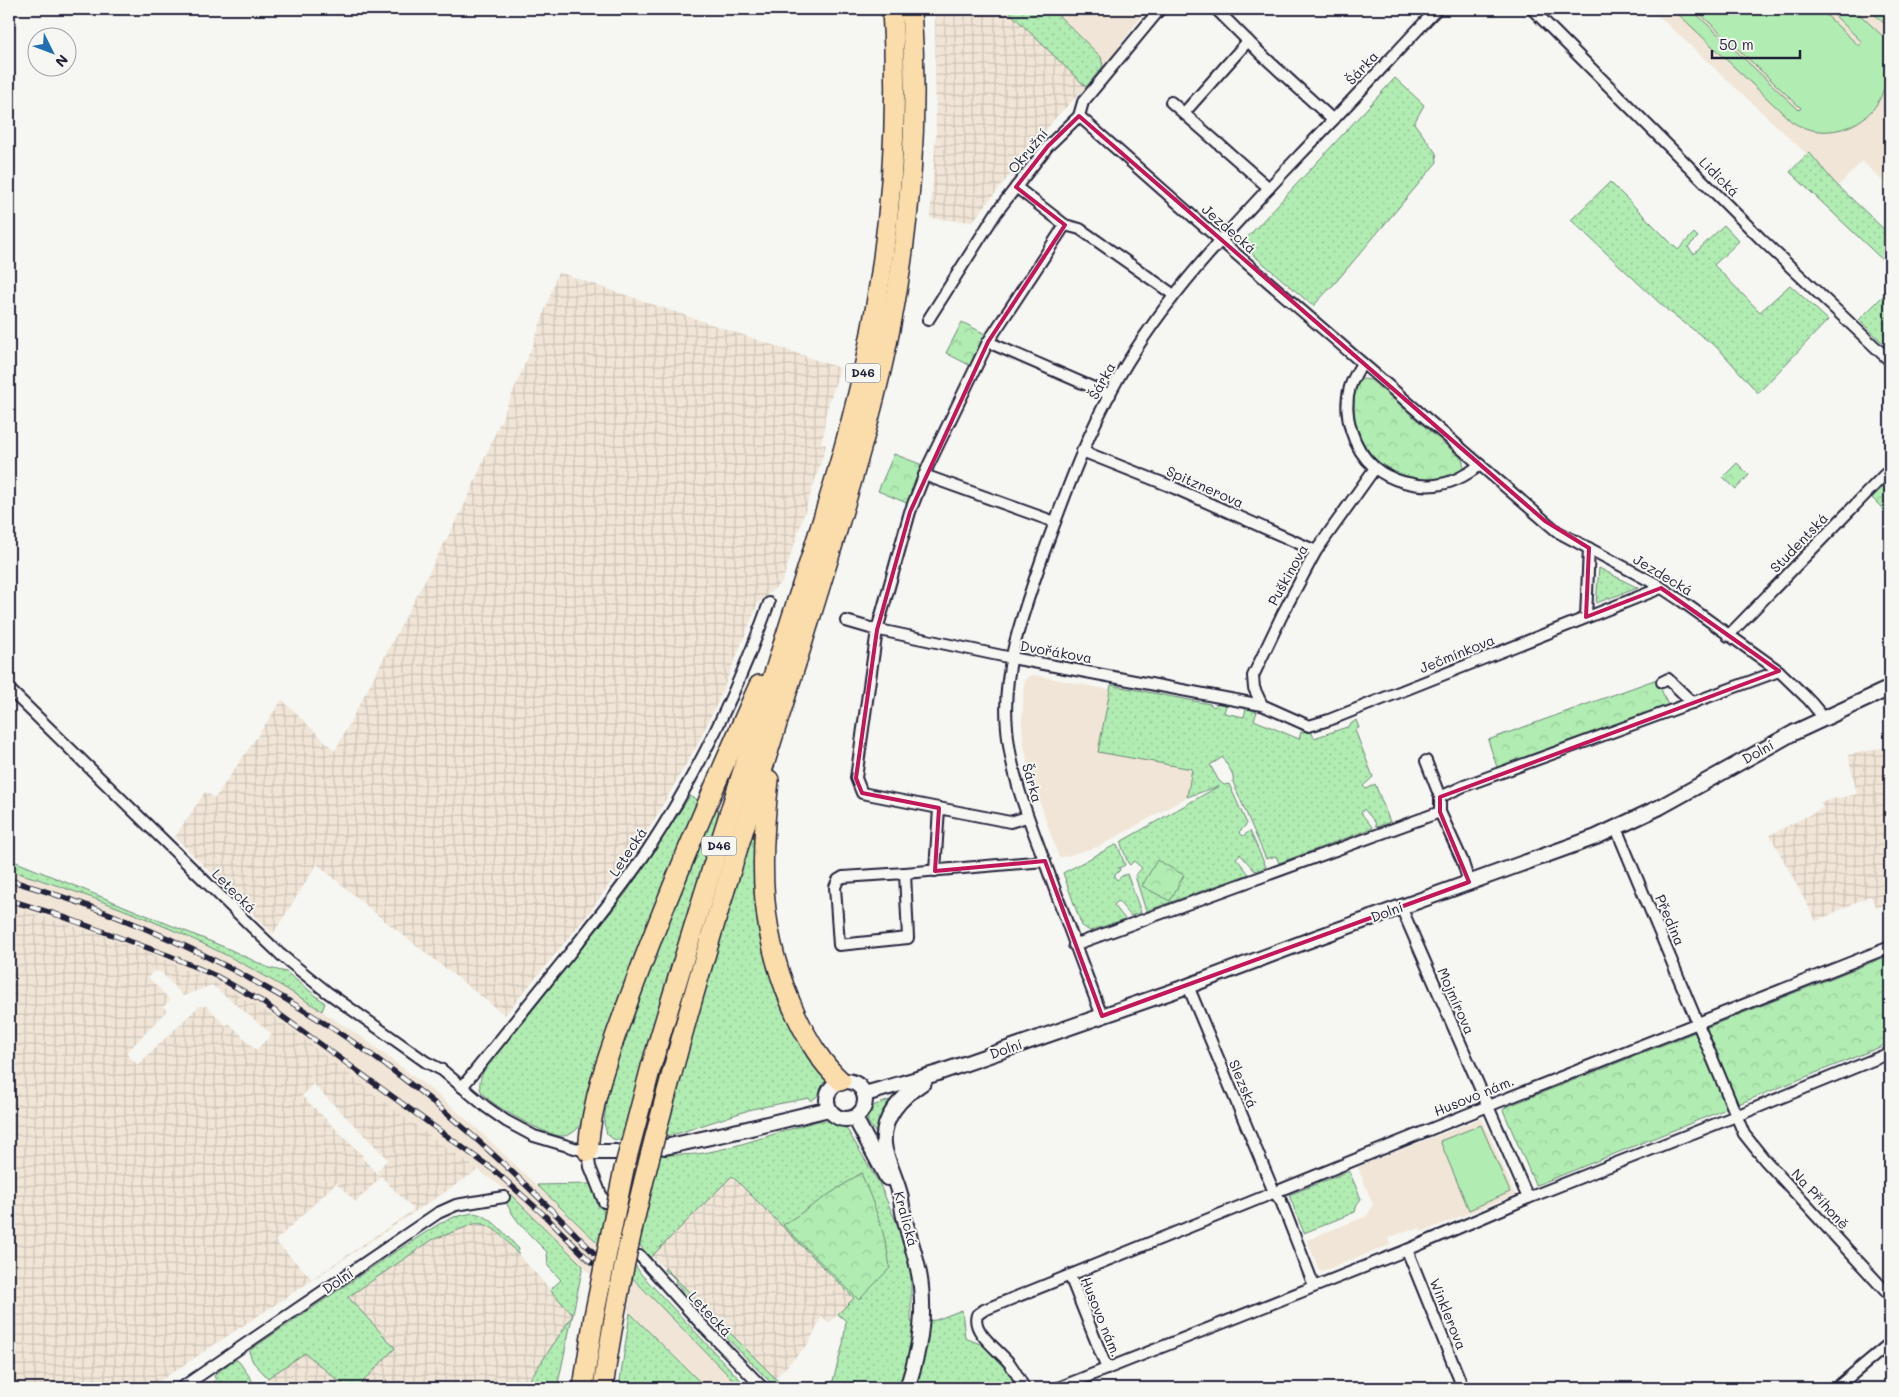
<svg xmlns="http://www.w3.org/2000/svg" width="1899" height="1397" font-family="Mali,sans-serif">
	<defs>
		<pattern id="industrial-grid" width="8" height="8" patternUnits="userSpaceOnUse" patternTransform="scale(1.25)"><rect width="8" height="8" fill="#f0e5d6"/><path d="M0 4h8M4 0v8" fill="none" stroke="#cec4b9"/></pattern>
		<pattern id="grass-dots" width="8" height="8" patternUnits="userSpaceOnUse" patternTransform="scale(1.25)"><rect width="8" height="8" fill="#b1ecb2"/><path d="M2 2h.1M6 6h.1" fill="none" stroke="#98ca9a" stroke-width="1.8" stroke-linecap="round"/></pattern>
		<pattern id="park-crowns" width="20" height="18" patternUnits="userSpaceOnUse" patternTransform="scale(1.25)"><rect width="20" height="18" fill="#b1ecb2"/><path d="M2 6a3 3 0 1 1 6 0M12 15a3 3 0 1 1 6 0" fill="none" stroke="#98ca9a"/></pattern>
	</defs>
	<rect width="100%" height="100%" fill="#f6f6f2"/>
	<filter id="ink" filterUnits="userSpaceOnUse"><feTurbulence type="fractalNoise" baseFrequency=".02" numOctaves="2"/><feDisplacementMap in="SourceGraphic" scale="10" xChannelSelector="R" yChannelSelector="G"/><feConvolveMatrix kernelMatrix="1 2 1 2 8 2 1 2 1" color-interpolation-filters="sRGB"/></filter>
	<g filter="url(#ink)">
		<g fill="#f0e5d6">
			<path d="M 1052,9 L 1147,9 L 1119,46 L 1131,44 L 1105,76 L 1100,57 Z"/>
			<path d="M 1651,9 L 1890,9 L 1890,188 L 1862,161 L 1839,185 L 1836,184 L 1809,152 L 1807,154 Z"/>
			<path d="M 1034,675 L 1110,690 L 1098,752 L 1192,769 L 1187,797 L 1100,846 L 1059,858 L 1031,776 L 1024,745 L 1022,723 L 1024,685 L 1025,680 L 1029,676 Z"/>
			<path d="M 9,870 L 86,896 L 149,920 L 230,957 L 281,985 L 363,1038 L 443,1099 L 475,1127 L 589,1235 L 742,1388 L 706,1388 L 506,1190 L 391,1107 L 275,1017 L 232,991 L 151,954 L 92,932 L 9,906 Z"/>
			<path d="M 1482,1118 L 1515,1195 L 1422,1232 L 1420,1228 L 1412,1231 L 1411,1229 L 1388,1238 L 1390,1245 L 1320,1272 L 1307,1240 L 1367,1216 L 1373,1205 L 1358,1167 Z"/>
		</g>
		<g fill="url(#industrial-grid)" fill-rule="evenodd">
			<path d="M 935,9 L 1006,9 L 1086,87 L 1058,115 L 972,222 L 930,218 L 936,137 Z"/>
			<path d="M 558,272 L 840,368 L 825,416 L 824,433 L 821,443 L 826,445 L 821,462 L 782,582 L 758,603 L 719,699 L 697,745 L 650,827 L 589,913 L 505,1015 L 380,917 L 317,864 L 273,934 L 175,837 L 205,792 L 215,798 L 282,700 L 335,751 L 466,502 L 533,345 Z"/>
			<path d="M 1890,746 L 1890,806 L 1887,807 L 1890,822 L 1890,902 L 1877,908 L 1870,896 L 1816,921 L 1770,835 L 1823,808 L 1820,802 L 1857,794 L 1848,755 Z"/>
			<path d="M 9,906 L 92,932 L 151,954 L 232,991 L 275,1017 L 391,1107 L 478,1170 L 149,1388 L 9,1388 ZM 154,971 L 161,972 L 183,996 L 212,985 L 272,1034 L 256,1050 L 229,1023 L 226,1026 L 207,1006 L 199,1006 L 138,1065 L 126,1053 L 167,1011 L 163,1007 L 170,1000 L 148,977 ZM 313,1084 L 388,1159 L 377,1172 L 414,1210 L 312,1279 L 275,1241 L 336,1183 L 356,1202 L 381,1177 L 362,1158 L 363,1156 L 302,1096 Z"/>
			<path d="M 732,1175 L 854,1298 L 829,1323 L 822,1316 L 809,1343 L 774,1379 L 652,1256 Z"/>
			<path d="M 481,1223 L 493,1228 L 518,1254 L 573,1315 L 524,1388 L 253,1388 L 304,1353 L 291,1336 L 432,1240 L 456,1230 Z"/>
		</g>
		<g fill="url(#grass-dots)" stroke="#6a8776">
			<path d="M 1006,9 L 1052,9 L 1101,57 L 1103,66 L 1086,87 Z"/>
			<path d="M 1395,78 L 1424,105 L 1414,123 L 1436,153 L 1437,162 L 1335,283 L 1313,306 L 1244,247 L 1244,241 Z"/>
			<path d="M 1809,152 L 1834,182 L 1890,235 L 1890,267 L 1790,172 Z"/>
			<path d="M 1610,182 L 1678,250 L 1694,233 L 1698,237 L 1688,247 L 1694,254 L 1724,225 L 1739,241 L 1714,265 L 1760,312 L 1790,285 L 1828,320 L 1758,393 L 1719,349 L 1666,309 L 1571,220 Z"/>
			<path d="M 1890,289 L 1890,350 L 1859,320 Z"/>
			<path d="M 1599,568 L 1638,588 L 1596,603 Z"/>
			<path d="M 1111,685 L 1210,704 L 1214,707 L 1219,702 L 1224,703 L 1226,705 L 1224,713 L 1244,717 L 1246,708 L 1257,712 L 1254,720 L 1299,739 L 1301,732 L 1311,731 L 1314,738 L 1347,727 L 1356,720 L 1359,728 L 1355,730 L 1373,777 L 1363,786 L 1366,789 L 1375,784 L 1390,822 L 1376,827 L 1375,822 L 1364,809 L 1361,813 L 1373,828 L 1279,863 L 1276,856 L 1266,859 L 1233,782 C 1235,772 1226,766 1223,757 L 1210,765 L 1219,781 L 1224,785 L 1229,784 L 1247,824 L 1239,832 L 1243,836 L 1250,831 L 1266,867 L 1255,871 L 1240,854 L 1236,858 L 1249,874 L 1146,911 L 1135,876 L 1142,868 L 1134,861 L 1130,865 L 1128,863 L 1121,844 L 1122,841 L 1219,786 L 1187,797 L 1192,769 L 1098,752 Z"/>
			<path d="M 690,796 L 754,830 L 755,884 L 803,1047 L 813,1064 L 817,1063 L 829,1081 L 820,1094 L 811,1101 L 809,1098 L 752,1109 L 679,1133 L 661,1137 L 623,1141 L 613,1139 L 607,1134 L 604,1123 L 606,1106 L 586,1103 C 584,1114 583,1127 572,1133 C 569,1135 564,1136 561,1136 C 547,1136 486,1103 481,1091 C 478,1085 481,1077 483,1072 L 627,892 Z"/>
			<path d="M 1115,845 L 1118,846 L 1125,865 L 1119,868 L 1120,870 L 1114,876 L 1117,880 L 1122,876 L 1127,874 L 1141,912 L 1131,916 L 1118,901 L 1114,905 L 1125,919 L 1090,931 L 1082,926 L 1063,873 Z"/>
			<path d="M 9,859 L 229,949 L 269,968 L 286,972 L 325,1003 L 322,1011 C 292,992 261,973 230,957 C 159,921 84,893 9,870 Z"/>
			<path d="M 890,1100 L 892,1102 L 879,1136 L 877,1135 L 868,1122 L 867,1114 L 875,1105 Z"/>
			<path d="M 818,1121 L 829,1121 L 839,1123 L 848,1131 L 879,1183 L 902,1235 L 911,1272 L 911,1322 L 936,1320 L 962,1310 L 965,1338 L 988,1347 L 1013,1378 L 1017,1388 L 831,1388 L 843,1344 L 846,1321 L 838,1314 L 854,1298 L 732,1176 L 650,1258 C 634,1236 597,1198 617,1172 C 625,1161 638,1158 650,1156 C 668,1154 686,1156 704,1153 C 743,1146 780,1131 818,1121 Z"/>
			<path d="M 1349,1171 L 1361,1199 L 1357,1204 L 1355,1212 L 1304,1233 L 1289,1195 Z"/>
			<path d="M 590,1184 L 619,1242 L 641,1274 L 748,1388 L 741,1388 L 601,1246 L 537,1185 Z"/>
			<path d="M 511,1195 L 583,1266 L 557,1388 L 524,1388 L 573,1315 L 550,1290 L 561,1280 L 548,1266 L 547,1252 C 532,1237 511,1218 504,1197 Z"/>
			<path d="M 473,1213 C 492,1215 506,1236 519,1249 L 518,1254 C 506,1241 493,1221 474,1224 L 432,1240 L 348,1297 L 395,1348 L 357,1388 L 347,1388 L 305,1353 L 268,1378 L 253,1362 L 249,1352 L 253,1348 L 395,1252 L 439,1224 L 454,1217 Z"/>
			<path d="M 665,1268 L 774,1377 L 784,1388 L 776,1388 L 712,1323 L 714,1318 L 708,1312 L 704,1313 L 675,1282 L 676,1280 L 668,1272 L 667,1273 L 664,1270 Z"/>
			<path d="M 630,1313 L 706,1388 L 619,1388 Z"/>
			<path d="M 233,1360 L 237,1360 L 240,1363 L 256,1386 L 253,1388 L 227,1388 L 221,1381 L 209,1388 L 204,1388 L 216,1380 L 214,1376 Z"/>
		</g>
		<g fill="url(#park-crowns)" stroke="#6a8776">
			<path d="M 962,322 L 989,336 L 973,367 L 946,353 Z"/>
			<path d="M 1364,379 L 1371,380 L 1462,459 C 1476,488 1375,495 1357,427 C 1353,412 1352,395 1359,381 Z"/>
			<path d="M 894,454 L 925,466 L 909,504 L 878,491 Z"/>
			<path d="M 1737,463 L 1749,475 L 1736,489 L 1723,477 Z"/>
			<path d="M 1890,480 L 1890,516 L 1872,498 Z"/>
			<path d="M 1657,679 L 1669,708 L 1498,770 L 1488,740 Z"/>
			<path d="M 1157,860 L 1184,875 L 1170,901 L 1142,886 Z"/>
			<path d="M 1890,955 L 1890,1043 L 1537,1185 L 1535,1184 L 1503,1110 L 1506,1107 Z"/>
			<path d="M 861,1173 C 874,1204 886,1234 890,1268 L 859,1300 L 783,1225 Z"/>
		</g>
		<g fill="#b1ecb2" stroke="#6a8776">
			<path d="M 1673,9 L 1691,9 L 1799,110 L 1801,108 L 1695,9 L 1820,9 L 1859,46 L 1862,42 L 1828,9 L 1854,9 L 1890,43 L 1890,68 L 1885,64 C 1886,73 1886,82 1883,91 C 1871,128 1823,143 1791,121 Z"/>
			<path d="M 1869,9 L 1890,9 L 1890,29 Z"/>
			<path d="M 1481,1125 L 1510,1192 L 1469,1210 L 1440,1141 Z"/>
		</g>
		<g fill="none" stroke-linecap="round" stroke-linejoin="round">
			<g stroke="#22223b" stroke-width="14">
				<g id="minor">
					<path d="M 1216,9 L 1260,53 L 1333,120"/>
					<path d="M 1532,9 L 1761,239 L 1890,361"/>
					<path d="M 1171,102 L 1269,188"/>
					<path d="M 1184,113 L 1248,41"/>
					<path d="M 1079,116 L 1198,221 L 1545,521 L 1558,532 L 1656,584 L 1683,602 L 1779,671 L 1809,700 L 1824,718"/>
					<path d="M 1016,187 L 1065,225 L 1080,229 L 1174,295"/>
					<path d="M 928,320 L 996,213 L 1048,146 L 1079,116 L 1083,102 L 1160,9"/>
					<path d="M 988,342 L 1110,395"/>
					<path d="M 1362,363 C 1358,370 1353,378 1350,387 C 1342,414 1353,449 1374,467 C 1390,481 1416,487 1436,485 C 1453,483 1467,475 1480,465"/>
					<path d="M 1082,451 L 1170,486 L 1316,551"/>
					<path d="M 924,475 L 1055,522"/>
					<path d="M 1586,617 L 1589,548"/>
					<path d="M 846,621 L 870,628 L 1012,658 L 1262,705 L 1309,726 L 1329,720 L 1661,588"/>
					<path d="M 1728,636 L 1890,469"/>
					<path d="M 1662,682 L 1668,679 L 1693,703"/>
					<path d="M 9,689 L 258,933 L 281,955 L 327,992 L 426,1062 L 442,1070 L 486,1107 L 506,1121 L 534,1136 L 588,1152 L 590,1167 L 604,1202"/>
					<path d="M 1262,705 L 1254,688 L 1253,676 L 1283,613 L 1316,551 L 1375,468"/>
					<path d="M 1426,761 L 1440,797 L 1440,812 L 1462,860 L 1469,882"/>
					<path d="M 1440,797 L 1464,786 L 1779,671"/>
					<path d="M 1027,817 L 1010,822 L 862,793 L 856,778 L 877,630 L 910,512 L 928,466 L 988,342 L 1065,225"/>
					<path d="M 1616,828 L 1744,1134 L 1764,1159 L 1890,1296"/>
					<path d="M 935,871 L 939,808"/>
					<path d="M 905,873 L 908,938 L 839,945 L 835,887 L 838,880 L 843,877 Z"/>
					<path d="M 905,873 L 1045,861"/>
					<path d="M 1401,907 L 1528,1198"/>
					<path d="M 1074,945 L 1440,812"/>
					<path d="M 1188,986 L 1274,1192 L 1281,1201 L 1314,1286"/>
					<path d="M 1102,1016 C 1083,967 1065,917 1047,868 C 1030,822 1011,778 1007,728 C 1001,667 1025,609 1044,552 C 1066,492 1088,431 1120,375 C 1167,294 1233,226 1297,158 C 1344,109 1390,59 1437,9"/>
					<path d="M 462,1087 C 498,1043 533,998 569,954 C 596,920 623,887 647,851 C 698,774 738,690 769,603"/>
					<path d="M 1407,1250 L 1463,1388"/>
					<path d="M 640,1256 L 701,1324 L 763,1388"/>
					<path d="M 1070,1276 L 1107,1369"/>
					<path d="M 181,1388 L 438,1213 L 456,1205 L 504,1197"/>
					<path d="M 1024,1388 C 1020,1380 1015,1371 1010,1364 C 1000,1351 971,1332 977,1315 L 984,1310 L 1488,1106 L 1890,947"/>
					<path d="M 1058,1388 L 1407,1250 L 1528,1198 L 1736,1116 L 1890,1053"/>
					<path d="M 1836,1388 L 1890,1343"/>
				</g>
			</g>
			<g stroke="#22223b" stroke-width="18">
				<g id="secondary">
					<circle cx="846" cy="1100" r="19"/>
					<path d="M 865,1094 L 938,1073 L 1188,986 L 1310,940 L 1596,837 L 1660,807 L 1793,733 L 1890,688"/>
					<path d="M 855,1118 L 887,1178"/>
					<path d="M 665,1147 L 747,1129 L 829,1109"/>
					<path d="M 588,1152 L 616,1152"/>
					<path d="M 907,1388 C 918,1356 925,1321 921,1287 C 919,1263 910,1242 905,1220 C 902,1211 902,1202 900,1194 C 896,1179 889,1165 885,1150 C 878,1119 901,1097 924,1082"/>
				</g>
			</g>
			<g stroke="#22223b" stroke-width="22">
				<g id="motorway">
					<path d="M 769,780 C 759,866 759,935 796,1015 C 808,1040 821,1063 841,1081"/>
					<path d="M 651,1067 C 691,932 734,798 777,664 C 808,564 843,465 865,363 C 889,248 900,127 892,9"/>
					<path d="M 672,1073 C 713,920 763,770 810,619 C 847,498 887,376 903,251 C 914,171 917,89 911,9"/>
					<path d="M 588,1152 C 591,1097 613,1042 632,991 C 670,888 714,786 759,685"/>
				</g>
			</g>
			<use href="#minor" stroke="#f6f6f2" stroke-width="10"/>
			<use href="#secondary" stroke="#f6f6f2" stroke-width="14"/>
			<use href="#motorway" stroke="#fbddab" stroke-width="19"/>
			<g stroke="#22223b" stroke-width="5.5">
				<g id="rail">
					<path d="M 9,880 C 160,924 299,995 422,1093 C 483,1142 540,1197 594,1253"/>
					<path d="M 9,900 L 58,915 L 170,956 L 216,976 L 261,1001 L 495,1171 L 542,1213 L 592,1263"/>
				</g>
			</g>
			<use href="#rail" stroke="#f6f6f2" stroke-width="4" stroke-dasharray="11" stroke-linecap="butt"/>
			<g stroke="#22223b" stroke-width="22" stroke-linecap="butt">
				<g id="motorway-bridge">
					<path d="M 583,1388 L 594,1316 L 624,1169 L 651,1067"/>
					<path d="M 603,1388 C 618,1279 643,1179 672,1073"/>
				</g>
			</g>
			<use href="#motorway-bridge" stroke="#fbddab" stroke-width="19"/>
		</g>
	</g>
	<path fill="none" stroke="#c2185b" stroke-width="4" stroke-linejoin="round" d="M 1079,116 L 1545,521 L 1589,548 L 1586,617 L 1661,588 L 1779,671 L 1440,797 L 1440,812 L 1469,882 L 1102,1016 L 1045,861 L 935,871 L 939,808 L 862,793 L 856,778 L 877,630 L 910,512 L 988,342 L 1065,225 L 1016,187 L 1048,146 Z"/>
	<g text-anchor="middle" stroke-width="4" stroke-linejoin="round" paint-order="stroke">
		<g fill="#f6f6f2" stroke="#626272" stroke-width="1">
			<rect x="845.5" y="363.5" width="35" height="19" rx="4"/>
			<rect x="701.5" y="836.5" width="35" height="19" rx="4"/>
		</g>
		<g font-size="12" font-weight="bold" fill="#22223b">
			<text x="863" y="377">D46</text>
			<text x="719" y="850">D46</text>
		</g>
		<g font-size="14" fill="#22223b" stroke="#f6f6f2">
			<text transform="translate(1362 68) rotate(-47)" y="5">Šárka</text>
			<text transform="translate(1028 151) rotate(-50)" y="5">Okružní</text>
			<text transform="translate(1719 177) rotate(45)" y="5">Lidická</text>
			<text transform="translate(1229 229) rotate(41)" y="5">Jezdecká</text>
			<text transform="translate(1102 381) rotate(-61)" y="5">Šárka</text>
			<text transform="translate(1205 487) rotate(24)" y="5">Spitznerova</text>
			<text transform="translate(1799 543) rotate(-46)" y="5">Studentská</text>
			<text transform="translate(1288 575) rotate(-61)" y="5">Puškinova</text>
			<text transform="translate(1663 575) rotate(31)" y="5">Jezdecká</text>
			<text transform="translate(1056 652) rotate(10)" y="5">Dvořákova</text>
			<text transform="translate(1457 654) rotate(-22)" y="5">Ječmínkova</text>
			<text transform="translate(1758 752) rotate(-29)" y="5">Dolní</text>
			<text transform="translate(1032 783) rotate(74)" y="5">Šárka</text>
			<text transform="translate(628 852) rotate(-56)" y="5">Letecká</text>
			<text transform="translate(234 891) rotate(45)" y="5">Letecká</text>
			<text transform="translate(1387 912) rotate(-20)" y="5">Dolní</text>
			<text transform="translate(1670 920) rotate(67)" y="5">Předina</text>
			<text transform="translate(1456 1001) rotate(66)" y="5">Mojmírova</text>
			<text transform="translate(1006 1049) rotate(-19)" y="5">Dolní</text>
			<text transform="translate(1243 1084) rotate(67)" y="5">Slezská</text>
			<text transform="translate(1474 1096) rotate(-22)" y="5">Husovo nám.</text>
			<text transform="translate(1820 1199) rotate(47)" y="5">Na Příhoně</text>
			<text transform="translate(906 1219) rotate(75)" y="5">Kralická</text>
			<text transform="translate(338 1281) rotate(-34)" y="5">Dolní</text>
			<text transform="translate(710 1314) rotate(47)" y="5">Letecká</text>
			<text transform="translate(1448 1314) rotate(68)" y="5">Winklerova</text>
			<text transform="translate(1101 1317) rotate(68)" y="5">Husovo nám.</text>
		</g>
	</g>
	<rect width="1899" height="1397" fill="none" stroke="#f6f6f2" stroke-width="30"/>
	<rect x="15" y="15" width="1869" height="1367" fill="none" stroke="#22223b" stroke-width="2" filter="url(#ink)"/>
	<g transform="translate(52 52) rotate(132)"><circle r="24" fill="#f6f6f2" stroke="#a1a1a9"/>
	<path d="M0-4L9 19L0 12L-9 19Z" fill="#1f6fb2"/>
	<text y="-8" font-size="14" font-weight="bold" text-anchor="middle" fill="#22223b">N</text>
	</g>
	<path d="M1712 50v8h88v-8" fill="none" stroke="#22223b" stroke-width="2.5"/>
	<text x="1719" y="50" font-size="15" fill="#22223b" stroke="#f6f6f2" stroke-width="4" paint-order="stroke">50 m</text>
</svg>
